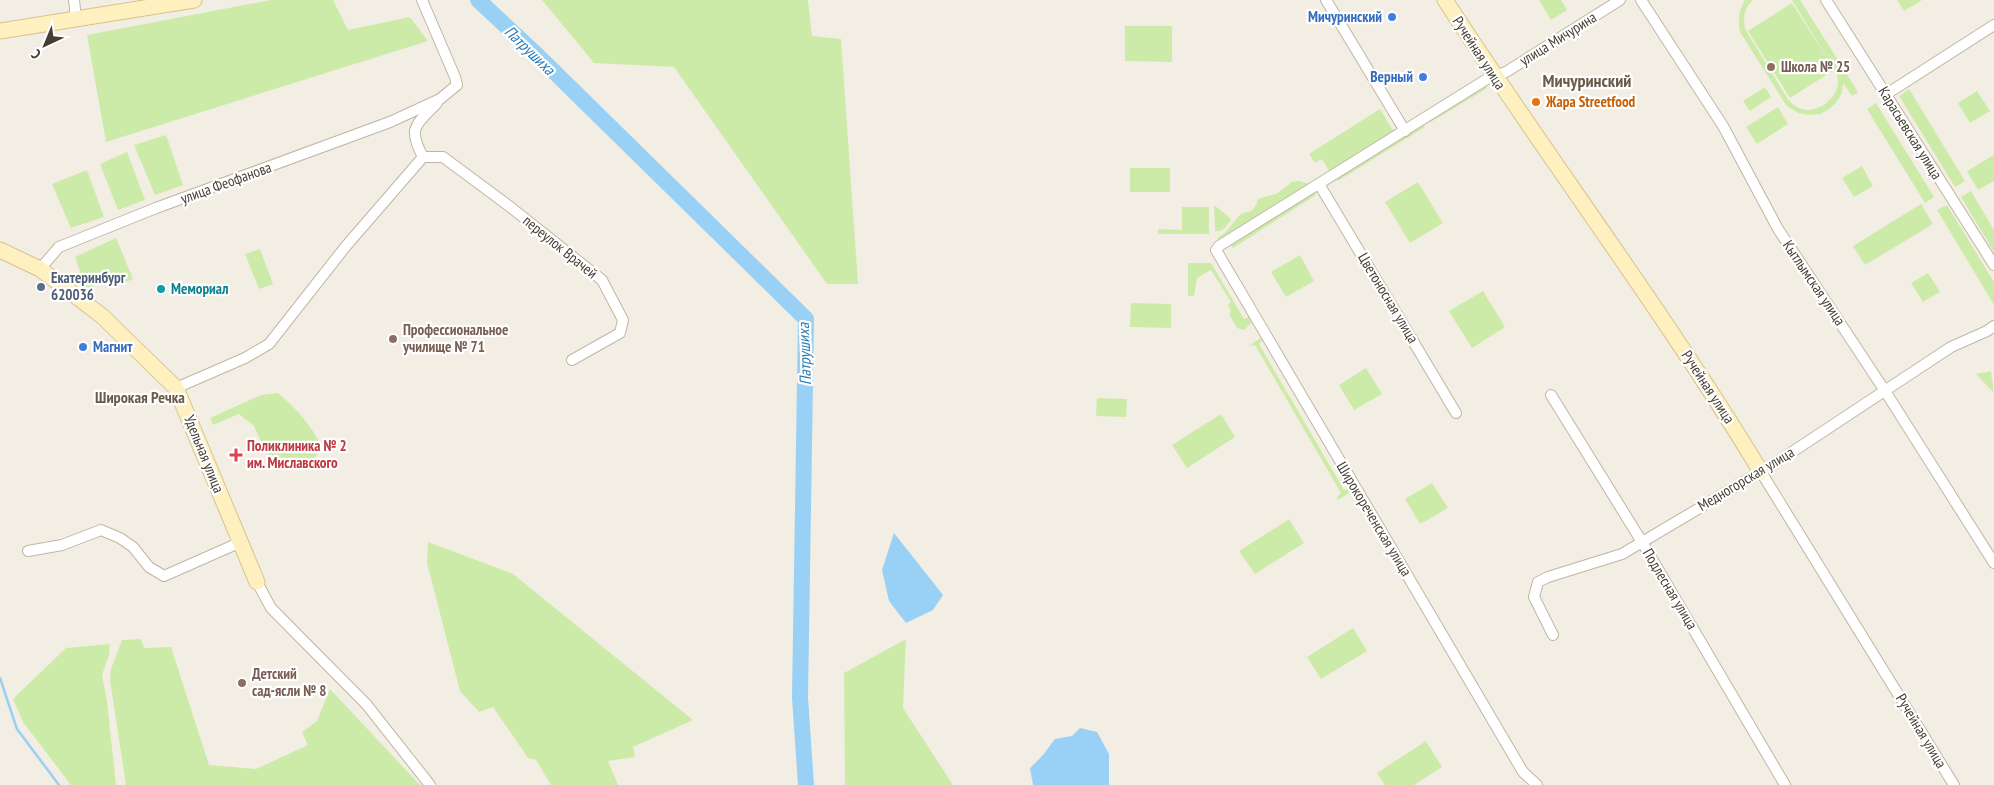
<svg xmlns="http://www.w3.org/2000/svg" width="1994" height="785" font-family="'PT Sans Narrow',sans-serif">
	<rect width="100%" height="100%" fill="#f3eee3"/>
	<g fill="#cdeba8">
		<path d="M 271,0 L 333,0 L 348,30 L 410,17 L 428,41 L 106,142 L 87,35 Z"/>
		<path d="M 542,0 L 808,0 L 812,36 L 841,39 L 858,284 L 827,284 L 674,67 L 594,63 Z"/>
		<path d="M 1539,0 L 1561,0 L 1567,10 L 1551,20 Z"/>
		<path d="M 1745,0 L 1753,0 C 1744,8 1743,18 1745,29 L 1789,101 C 1792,103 1796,107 1799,108 C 1820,117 1849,89 1834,70 L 1790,98 L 1748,31 L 1792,3 L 1834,69 L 1792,0 L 1800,0 L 1858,92 L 1852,96 L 1843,83 L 1842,93 L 1836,103 L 1828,110 L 1820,114 L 1809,115 L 1798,113 L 1786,105 L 1740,32 C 1738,20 1738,11 1745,0 Z"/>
		<path d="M 1897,0 L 1922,0 L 1904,11 Z"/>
		<path d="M 1125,26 L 1172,26 L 1172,62 L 1125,61 Z"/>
		<path d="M 1485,85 L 1487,87 L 1486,89 L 1429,123 L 1429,120 Z"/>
		<path d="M 1765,87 L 1771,97 L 1750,111 L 1743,101 Z"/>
		<path d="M 1909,89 L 1965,181 L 1955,187 L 1899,96 Z"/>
		<path d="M 1977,91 L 1990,111 L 1970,123 L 1958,103 Z"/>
		<path d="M 1876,103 L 1934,197 L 1925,203 L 1867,109 Z"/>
		<path d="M 1778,107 L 1788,124 L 1757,144 L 1746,127 Z"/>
		<path d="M 1380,109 L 1394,132 L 1330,172 L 1322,159 L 1315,163 L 1309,154 Z"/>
		<path d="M 1421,124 L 1425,127 L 1338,181 L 1336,178 Z"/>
		<path d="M 166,135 L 183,185 L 155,195 L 134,145 Z"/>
		<path d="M 127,152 L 145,200 L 118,210 L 100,164 Z"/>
		<path d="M 1994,155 L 1994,181 L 1978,190 L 1967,171 Z"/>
		<path d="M 1862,166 L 1873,186 L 1854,197 L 1842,178 Z"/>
		<rect x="1130" y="168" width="40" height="24"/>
		<path d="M 87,170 L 104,217 L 71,228 L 52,184 Z"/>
		<path d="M 1299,181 L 1309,184 L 1219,241 L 1217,238 C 1229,231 1230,226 1238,217 C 1245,208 1253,218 1258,199 L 1276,194 L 1292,182 Z"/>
		<path d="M 1418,182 L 1443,223 L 1410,243 L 1385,202 Z"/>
		<path d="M 1971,191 L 1994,230 L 1994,252 L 1961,197 Z"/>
		<path d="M 1313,192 L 1316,195 L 1233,248 L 1230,244 Z"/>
		<path d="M 1921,204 L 1933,224 L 1865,265 L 1853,246 Z"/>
		<path d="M 1214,205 L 1230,218 L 1231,220 C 1227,226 1222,233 1215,231 Z"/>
		<path d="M 1947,205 L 1994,282 L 1994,305 L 1937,210 Z"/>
		<path d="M 1182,207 L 1209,207 L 1209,234 L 1158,234 L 1158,229 L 1182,230 Z"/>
		<path d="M 116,238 L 133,279 L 114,287 L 108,277 L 92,283 L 94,290 L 87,293 L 75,257 Z"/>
		<path d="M 260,249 L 273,284 L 259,289 L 245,254 Z"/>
		<path d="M 1300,255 L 1314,281 L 1286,297 L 1271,272 Z"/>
		<path d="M 1188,263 L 1211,263 L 1244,319 L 1249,317 L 1251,323 L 1244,330 L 1237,328 L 1229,314 L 1231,312 L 1228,305 L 1231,302 L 1211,270 L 1197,278 L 1194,296 L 1188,296 Z"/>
		<path d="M 1928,273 L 1940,292 L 1923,302 L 1911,283 Z"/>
		<path d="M 1483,291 L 1505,327 L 1472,348 L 1449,311 Z"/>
		<path d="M 1131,303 L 1171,304 L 1171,328 L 1130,327 Z"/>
		<path d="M 1262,337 L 1263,340 L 1259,344 L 1344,490 L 1348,489 L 1350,492 L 1338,500 L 1337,497 L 1341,493 L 1255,345 L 1248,346 Z"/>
		<path d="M 1366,368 L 1382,394 L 1354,410 L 1339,385 Z"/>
		<path d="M 1991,371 L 1994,393 L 1976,374 Z"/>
		<path d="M 278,393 C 295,407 313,426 321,447 L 314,460 L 308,463 L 277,471 L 273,469 L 254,426 L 239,414 L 213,425 L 210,418 L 261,395 Z"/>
		<path d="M 1097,398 L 1127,399 L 1126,417 L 1096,416 Z"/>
		<path d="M 1221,414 L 1235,437 L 1187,468 L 1172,445 Z"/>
		<path d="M 1432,483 L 1448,508 L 1420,524 L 1405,499 Z"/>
		<path d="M 1289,519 L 1304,543 L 1255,574 L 1239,551 Z"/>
		<path d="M 428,542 L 513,574 L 693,720 L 633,747 L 635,757 L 608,761 L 618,785 L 551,785 L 536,760 L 528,758 L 493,707 L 479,712 L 460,691 L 427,563 Z"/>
		<path d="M 1353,628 L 1367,651 L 1321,679 L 1307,657 Z"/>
		<path d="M 141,639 L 144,648 L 171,647 L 209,765 L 256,769 L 308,745 L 302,732 L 317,721 L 330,689 L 420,785 L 126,785 L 110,680 L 111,669 L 122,640 Z"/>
		<path d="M 906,639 L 903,708 L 953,785 L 845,785 L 844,673 Z"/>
		<path d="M 110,644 L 109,655 L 102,675 L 107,701 L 116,785 L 71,785 L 23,722 L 13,699 L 66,648 Z"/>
		<path d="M 1426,741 L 1442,767 L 1414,785 L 1385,785 L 1377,773 Z"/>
	</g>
	<g fill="#99d0f5">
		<path d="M 894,533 L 943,595 L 933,610 L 906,623 L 889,601 L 882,570 Z"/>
		<path d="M 1080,728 L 1097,732 L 1109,754 L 1109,785 L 1033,785 L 1030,768 L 1043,755 L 1055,739 L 1072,736 Z"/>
	</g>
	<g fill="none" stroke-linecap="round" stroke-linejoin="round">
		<path stroke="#99d0f5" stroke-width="2.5" d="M 0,678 L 17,729 L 59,785"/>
		<path stroke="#99d0f5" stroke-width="16" d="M 478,0 L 534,52 L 806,319 L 800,698 L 806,785"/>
		<g stroke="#bfb6a5" stroke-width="12">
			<g id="street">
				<path d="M 74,0 L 76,18"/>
				<path d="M 1326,0 L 1405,131"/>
				<path d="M 1641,0 L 1723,126 L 1778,229 L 1885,391 L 1994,563"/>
				<path d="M 1826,0 L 1994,265"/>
				<path d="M 1885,95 L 1994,25"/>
				<path d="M 423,157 L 443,157 L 509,206 L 602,280 L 623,320 L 620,333 L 572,360"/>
				<path d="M 1319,184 L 1456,413"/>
				<path d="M 40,269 L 59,247 L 156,208 L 390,122 L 440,99 L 457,85 L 455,77 L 422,0"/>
				<path d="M 176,388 L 245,358 L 269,344 L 346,246 L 423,157 C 407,127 416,125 437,103"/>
				<path d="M 1551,395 L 1642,542 L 1785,785"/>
				<path d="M 1761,472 L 1954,785"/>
				<path d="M 28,551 L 62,545 L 101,530 L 120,538 L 133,547 L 149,567 L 164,576 L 241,542"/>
				<path d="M 257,582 L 271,608 L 367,705 L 430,785"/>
				<path d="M 1553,635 L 1534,597 L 1538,582 L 1548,577 L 1622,554 L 1777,462 L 1951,347 L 1987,331 L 1994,326"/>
				<path d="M 1537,785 L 1523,772 L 1216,250 L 1219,246 L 1487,79 L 1506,72 L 1620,0"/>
			</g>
		</g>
		<g stroke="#d6c38f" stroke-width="17">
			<g id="secondary">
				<path d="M 1445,0 C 1548,159 1663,310 1761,472"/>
				<path d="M 0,31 L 194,0"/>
				<path d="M 0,250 L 40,269 L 102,316 L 176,388 L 257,582"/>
			</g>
		</g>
		<use href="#street" stroke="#fff" stroke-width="10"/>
		<use href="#secondary" stroke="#fff0c0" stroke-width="15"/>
	</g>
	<g fill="#3f7fe0" stroke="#fff" stroke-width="2">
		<circle cx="1392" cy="17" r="5"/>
		<circle cx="1423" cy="77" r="5"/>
		<circle cx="83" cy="347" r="5"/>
	</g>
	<g fill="#8d6e63" stroke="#fff" stroke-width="2">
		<circle cx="1771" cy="67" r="5"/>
		<circle cx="393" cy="339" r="5"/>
		<circle cx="242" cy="683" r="5"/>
	</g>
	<circle fill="#e8710a" stroke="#fff" stroke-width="2" cx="1536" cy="102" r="5"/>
	<circle fill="#5c6f8a" stroke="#fff" stroke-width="2" cx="41" cy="287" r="5"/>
	<circle fill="#0f9aa8" stroke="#fff" stroke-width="2" cx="161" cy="289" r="5"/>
	<path fill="#e0444e" stroke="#fff" stroke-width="2" d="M233.5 447.5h5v5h5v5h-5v5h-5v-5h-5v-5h5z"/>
	<g text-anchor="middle" stroke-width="4.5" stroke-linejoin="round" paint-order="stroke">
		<g font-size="15" font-weight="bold" fill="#366cbe" stroke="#fff" text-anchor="end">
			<text x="1382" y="22">Мичуринский</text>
			<text x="1413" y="82">Верный</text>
			<text x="93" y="352" text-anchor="start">Магнит</text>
		</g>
		<g font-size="15" fill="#453e33" stroke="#fff">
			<text transform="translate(1558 39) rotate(-32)" y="5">улица Мичурина</text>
			<text transform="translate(1479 53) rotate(57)" y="5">Ручейная улица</text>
			<text transform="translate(1910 133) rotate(58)" y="5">Карасьевская улица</text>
			<text transform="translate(226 183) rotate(-20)" y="5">улица Феофанова</text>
			<text transform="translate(560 247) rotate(39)" y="5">переулок Врачей</text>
			<text transform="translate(1814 283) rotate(56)" y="5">Кытлымская улица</text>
			<text transform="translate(1388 298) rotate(59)" y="5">Цветоносная улица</text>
			<text transform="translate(1708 387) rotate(57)" y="5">Ручейная улица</text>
			<text transform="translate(204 454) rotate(68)" y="5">Удельная улица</text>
			<text transform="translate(1746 479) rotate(-31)" y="5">Медногорская улица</text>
			<text transform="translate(1374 519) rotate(59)" y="5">Широкореченская улица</text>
			<text transform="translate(1670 589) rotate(59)" y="5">Подлесная улица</text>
			<text transform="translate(1921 731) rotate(59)" y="5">Ручейная улица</text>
		</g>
		<g font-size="15" font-weight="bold" fill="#785e54" stroke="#fff" text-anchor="start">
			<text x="1781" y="72">Школа № 25</text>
			<text x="403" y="335">Профессиональное<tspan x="403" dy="17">училище № 71</tspan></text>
			<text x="252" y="679">Детский<tspan x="252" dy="17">сад-ясли № 8</tspan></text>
		</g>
		<g font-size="15" font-weight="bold" fill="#c56008" stroke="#fff" text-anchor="start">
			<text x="1546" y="107">Жара Streetfood</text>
		</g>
		<g font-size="15" font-weight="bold" fill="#4e5e75" stroke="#fff" text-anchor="start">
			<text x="51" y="283">Екатеринбург<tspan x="51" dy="17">620036</tspan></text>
		</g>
		<g font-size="15" font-weight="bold" fill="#0d838f" stroke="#fff" text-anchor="start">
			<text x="171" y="294">Мемориал</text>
		</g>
		<g font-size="15" font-weight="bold" fill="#be3a42" stroke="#fff" text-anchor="start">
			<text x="247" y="451">Поликлиника № 2<tspan x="247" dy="17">им. Миславского</tspan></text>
		</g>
		<g font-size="16" font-style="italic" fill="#257ab7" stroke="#fff">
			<text transform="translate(530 50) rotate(44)" y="6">Патрушиха</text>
			<text transform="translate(804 354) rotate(-92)" y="6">Патрушиха</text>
		</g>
		<g font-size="16" font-weight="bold" fill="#685c49" stroke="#fff">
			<text x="140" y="403">Широкая Речка</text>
		</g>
		<g font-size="18" font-weight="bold" fill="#685c49" stroke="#fff">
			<text x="1587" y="87">Мичуринский</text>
		</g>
	</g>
	<g transform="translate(45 45) rotate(224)" stroke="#ffffff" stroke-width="4" paint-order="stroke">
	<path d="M0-4L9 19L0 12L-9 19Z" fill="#453e33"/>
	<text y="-8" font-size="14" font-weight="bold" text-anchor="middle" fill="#453e33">С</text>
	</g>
</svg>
